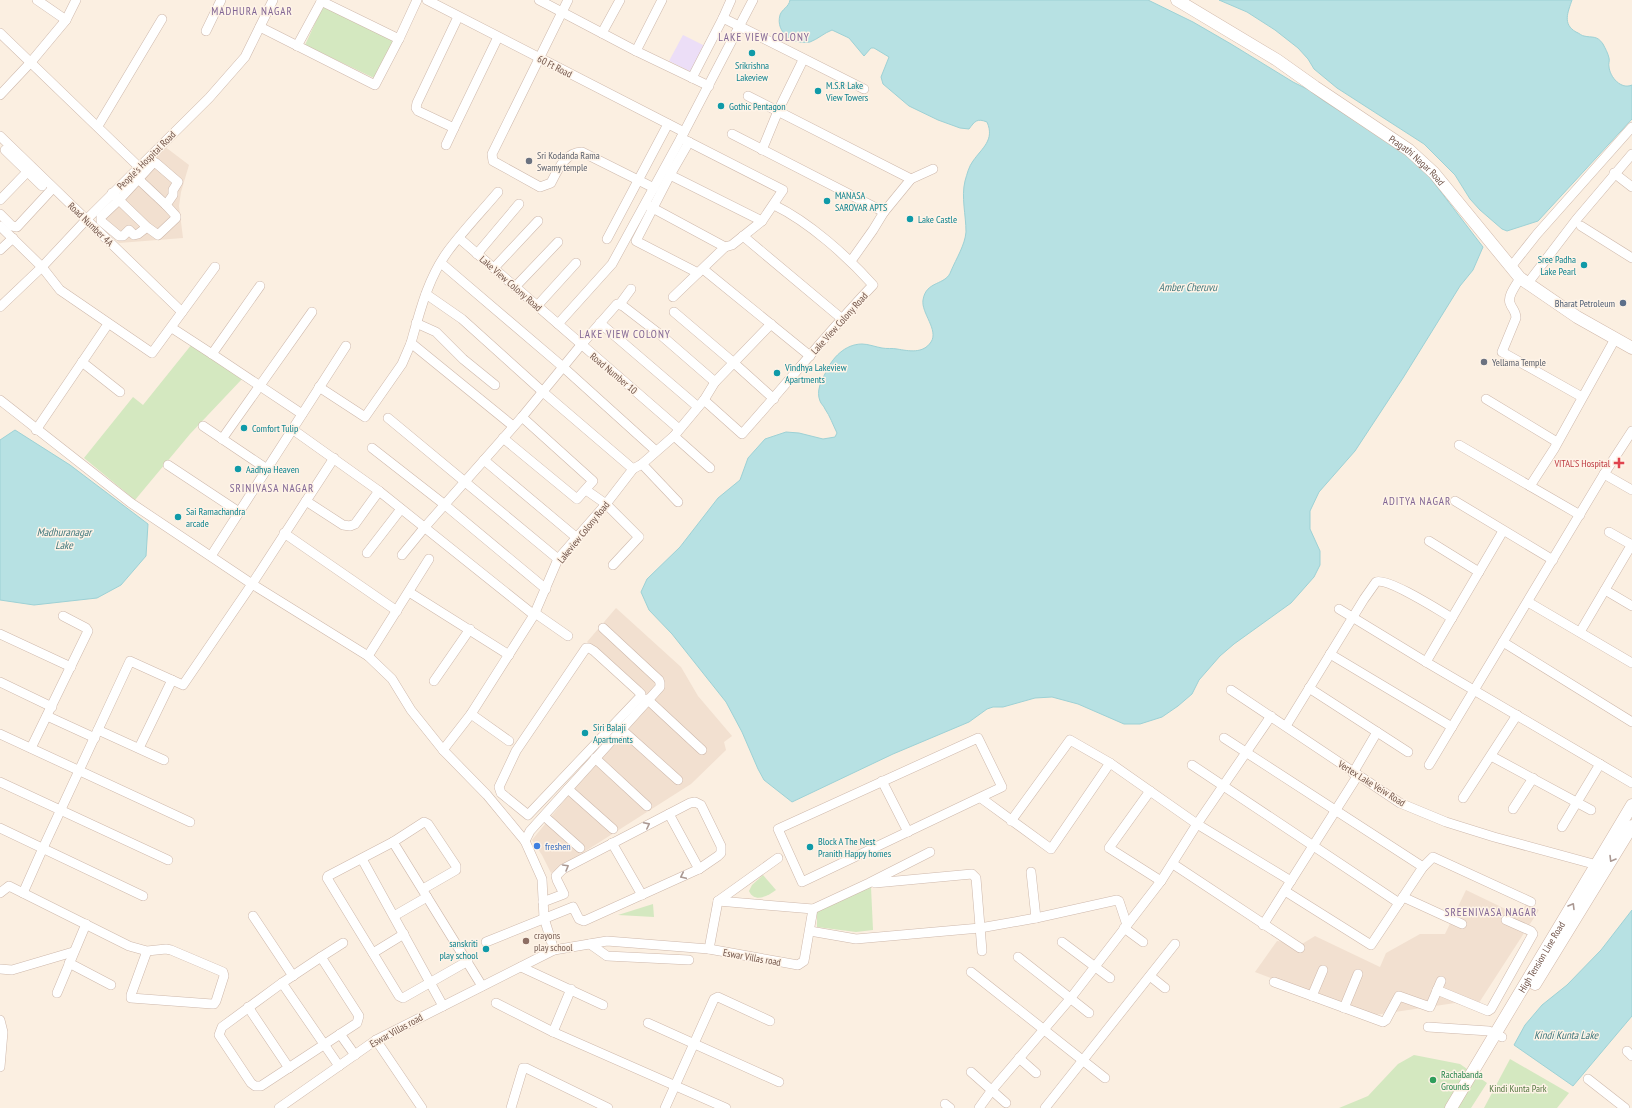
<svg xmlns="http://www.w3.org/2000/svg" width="1632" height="1108" font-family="'PT Sans Narrow',sans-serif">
	<rect width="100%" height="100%" fill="#fbefe1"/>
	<g fill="#f2e0d0">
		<path d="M 164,146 L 189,165 L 181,192 L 179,206 L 183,238 L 119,243 L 93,215 Z"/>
		<path d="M 616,608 L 681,667 L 698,696 L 732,736 L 724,742 L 726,750 L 691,784 L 551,873 L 542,855 L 532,840 L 590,769 L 650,699 L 587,642 Z"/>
		<path d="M 1466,890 L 1520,916 L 1526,904 L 1539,910 L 1475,1009 L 1455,1003 L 1368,1016 L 1255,972 L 1277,941 L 1302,944 L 1315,936 L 1380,967 L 1386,953 L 1420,934 L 1445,934 Z"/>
	</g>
	<path fill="#ecdef7" d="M 683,35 L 707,47 L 693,73 L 669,61 Z"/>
	<g fill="#d4e8c0">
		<path d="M 323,6 L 394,40 L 376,79 L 305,45 Z"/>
		<path d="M 192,344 L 242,379 L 190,434 L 135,500 L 84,458 L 133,397 L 143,405 Z"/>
		<path d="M 763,875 L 776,890 C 769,895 755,904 749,891 L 752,885 Z"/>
		<path d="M 871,887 L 873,930 L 856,932 L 817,927 L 817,910 Z"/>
		<path d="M 653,904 L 654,917 L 618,915 Z"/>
		<path d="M 1414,1055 L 1460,1064 L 1487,1083 L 1471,1108 L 1339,1108 L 1368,1096 L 1398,1064 Z"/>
		<path d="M 1510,1059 L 1569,1093 L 1557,1108 L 1484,1108 Z"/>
	</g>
	<g fill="#b7e1e3" stroke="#9dd1d5">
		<path d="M 790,0 L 1148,0 L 1193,22 L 1231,44 L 1293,82 L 1309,90 L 1324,101 L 1407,154 L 1428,175 L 1483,247 L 1473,270 L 1460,286 L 1403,378 L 1355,451 L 1319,492 L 1310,511 L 1310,529 L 1320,551 L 1320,565 L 1314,577 L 1291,603 L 1234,644 L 1220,656 L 1199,680 L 1192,694 L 1178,706 L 1162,717 L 1140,724 L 1124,724 L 1078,704 L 1052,697 L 1035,698 L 1003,707 L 993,707 L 987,709 L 969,722 L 893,754 L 792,802 L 764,780 L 758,769 L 742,732 L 726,702 L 672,634 L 649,610 L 641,592 L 647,579 L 680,547 L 718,498 L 740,480 L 748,458 L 765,439 L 786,432 L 799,433 L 823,439 L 835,437 L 837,433 C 833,425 830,416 825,409 C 824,406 821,404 820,401 C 816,391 821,381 826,372 C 832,358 845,344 862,344 C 868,344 876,347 882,348 C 887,349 892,348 897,349 C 909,351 923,354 931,342 C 939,330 921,313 923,300 C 926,280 946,286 951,271 C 956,259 965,245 966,232 C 966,215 961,197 965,181 C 967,174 969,166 973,161 C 982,148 995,140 987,122 C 977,118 975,121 969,129 L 960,128 L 938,120 L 909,106 L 883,84 L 881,77 L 889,57 L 874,48 L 871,48 L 864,56 L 849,38 L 832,30 C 824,33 818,39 810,42 C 794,45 775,33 780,15 C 782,9 789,7 790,0 Z"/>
		<path d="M 1219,0 L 1572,0 C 1568,12 1562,24 1576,32 C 1579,33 1582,36 1584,36 C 1592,38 1597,35 1603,44 C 1605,48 1608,53 1609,58 C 1610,61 1608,64 1609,67 C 1610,77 1621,90 1632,85 L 1632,119 L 1538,221 L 1507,231 L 1502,229 L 1480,210 L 1470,199 L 1455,175 L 1424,144 L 1337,88 L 1314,69 L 1308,59 L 1298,48 L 1275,30 L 1247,12 Z"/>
		<path d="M 15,430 L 70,465 L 148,524 L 146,556 L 121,585 L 97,598 L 34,605 L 0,600 L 0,440 Z"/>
		<path d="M 1632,910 L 1632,1016 L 1573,1086 L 1514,1045 L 1525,1025 L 1542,1005 L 1567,985 L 1601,950 Z"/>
	</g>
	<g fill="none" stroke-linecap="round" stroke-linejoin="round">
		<g stroke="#ceb8ab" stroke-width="10">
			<g id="minor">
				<path d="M 37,0 L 66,20"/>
				<path d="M 427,0 L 684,132"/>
				<path d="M 539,0 L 636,51 L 709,86"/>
				<path d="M 568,0 L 492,154 L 493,161 L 540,187 L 551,183 C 557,171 565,152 582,152 L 654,188"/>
				<path d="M 731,0 L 723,18 L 864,89"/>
				<path d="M 321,1 L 399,39"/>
				<path d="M 458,17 L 417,103 L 416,108 L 418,111 L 454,128 L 498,37"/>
				<path d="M 260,27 L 375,85 L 399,39 L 417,0"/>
				<path d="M 206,31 L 221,0"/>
				<path d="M 0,33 L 139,167"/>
				<path d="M 602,33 L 620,0"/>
				<path d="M 297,46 L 322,0"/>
				<path d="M 636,51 L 662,0"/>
				<path d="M 692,78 L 723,18"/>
				<path d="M 0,95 L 31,62 L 66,20 L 76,0"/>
				<path d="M 748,96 L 911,179"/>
				<path d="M 98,126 L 162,19"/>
				<path d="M 732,134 L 884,212"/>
				<path d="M 0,136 L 182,312"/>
				<path d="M 681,138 L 783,190 L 762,221 L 732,245 L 725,247"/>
				<path d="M 689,142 L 670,175 L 636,241 L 698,273"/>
				<path d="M 446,145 L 454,128"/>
				<path d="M 5,150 L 42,186"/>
				<path d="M 762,150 L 778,111 L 803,60"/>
				<path d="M 1614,173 L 1632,187"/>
				<path d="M 670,175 L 762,221"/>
				<path d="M 135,176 L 166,205"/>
				<path d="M 112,193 L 119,200 L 101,217 L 101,221 L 119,236 L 123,236 L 129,230 L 134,235 L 138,234 L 147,227 L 158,235 L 176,218 L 176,216 L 166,205 L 173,195 L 173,190 L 178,182 L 156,163 L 154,162 L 119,200 L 147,227"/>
				<path d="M 0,200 L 31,168"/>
				<path d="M 649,206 L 725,247 L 673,297"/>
				<path d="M 0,214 L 12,226 L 17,227 L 53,188"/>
				<path d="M 0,226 L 42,267 L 60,290 L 152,353 L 215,267"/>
				<path d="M 1581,226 L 1632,258"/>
				<path d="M 743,236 L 841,318"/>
				<path d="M 459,238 L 679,429"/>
				<path d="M 607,239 L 668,124"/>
				<path d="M 0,250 L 13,238"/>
				<path d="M 477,254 L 519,204"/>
				<path d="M 851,261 L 873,230 L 884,212 L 911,179 L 933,169"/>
				<path d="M 441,263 L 563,367 L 656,451"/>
				<path d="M 1514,263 L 1537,234 L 1632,127"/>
				<path d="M 494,268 L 538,221"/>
				<path d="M 703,269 L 810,356"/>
				<path d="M 1520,278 C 1517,284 1507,296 1510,303 C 1512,309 1516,311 1516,318 L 1502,352 L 1582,397"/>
				<path d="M 1531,279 L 1576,220 L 1632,154"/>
				<path d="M 515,287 L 558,242"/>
				<path d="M 426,294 L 462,319 L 543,392 L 633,469"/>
				<path d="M 620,304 L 631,289"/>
				<path d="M 537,306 L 576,263"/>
				<path d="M 0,307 L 42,267 L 86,220 L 209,98 L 245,57 L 273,0"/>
				<path d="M 674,312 L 734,363 L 774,399"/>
				<path d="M 416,323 L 436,332 L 463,359 L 495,385"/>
				<path d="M 600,323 L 698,407"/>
				<path d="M 558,324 L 612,264 L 681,138 L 753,0"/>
				<path d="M 172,328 L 212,354 L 302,414"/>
				<path d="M 411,343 C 420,311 428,278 448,251 C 463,231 481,212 498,192"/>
				<path d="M 212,354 L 260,286"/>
				<path d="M 82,362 L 120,392"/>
				<path d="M 319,387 L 365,417 L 402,364 L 411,343 L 513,426"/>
				<path d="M 1486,399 L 1557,442"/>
				<path d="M 0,400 L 131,503 L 252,584 L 368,656 L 392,679 L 411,710 L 443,750 L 487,795 L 525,841 L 542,879 L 544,918 L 554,950"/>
				<path d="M 704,400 L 742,434 C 786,385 827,333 873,285 C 847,256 809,222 774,205"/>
				<path d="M 388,418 L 558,559"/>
				<path d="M 203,426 L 267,469"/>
				<path d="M 292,429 L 379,491 L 534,615"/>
				<path d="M 36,430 L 108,324"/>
				<path d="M 674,436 L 710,468"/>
				<path d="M 503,438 L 577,499 L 593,481 L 522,417"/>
				<path d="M 222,439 L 312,312"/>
				<path d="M 1459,445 L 1580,515"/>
				<path d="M 372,448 L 445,505 L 546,589"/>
				<path d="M 484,460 L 577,538"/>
				<path d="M 642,464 L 678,502"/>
				<path d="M 168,465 L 239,512"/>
				<path d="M 1604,474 L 1632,490"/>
				<path d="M 1530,486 L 1554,449 L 1615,339"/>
				<path d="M 586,490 L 606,504 L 639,537 L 613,565"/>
				<path d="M 306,501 L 343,525 L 350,526 L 355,524 L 379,491"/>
				<path d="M 1455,501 L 1553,560"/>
				<path d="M 1609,532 L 1632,545"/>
				<path d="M 284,533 L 397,611"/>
				<path d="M 1429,541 L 1479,572"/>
				<path d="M 367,553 L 401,509"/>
				<path d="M 402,555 L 424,528 L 522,417 L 581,345 L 617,304 L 623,306 L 662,336 L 715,382"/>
				<path d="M 211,556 L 346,346"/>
				<path d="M 1605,590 L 1632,606"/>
				<path d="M 409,592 L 509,655"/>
				<path d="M 1528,602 L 1632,663"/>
				<path d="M 1339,609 L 1426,662 L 1632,783"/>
				<path d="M 535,613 L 568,636"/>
				<path d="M 1580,632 L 1632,544"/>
				<path d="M 0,634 L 71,667"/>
				<path d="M 1503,642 L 1632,722"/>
				<path d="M 586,648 L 589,648 L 594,651 L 638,691 L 641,694 L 640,697 L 528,815 L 501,793 L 499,787 L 516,751 Z"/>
				<path d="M 1330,654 L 1452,727"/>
				<path d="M 368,656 L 429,559"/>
				<path d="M 1426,662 L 1503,531"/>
				<path d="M 434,681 L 470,629"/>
				<path d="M 0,682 L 52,707"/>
				<path d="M 1309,688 L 1408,752"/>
				<path d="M 1231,690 L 1400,803 L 1446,822 L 1494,837 L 1597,865"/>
				<path d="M 647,699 L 702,750"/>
				<path d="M 471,714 L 509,741"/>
				<path d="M 47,716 L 95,738"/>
				<path d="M 1286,726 L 1364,599 L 1376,582 C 1387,577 1440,611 1452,618"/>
				<path d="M 621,729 L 678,780"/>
				<path d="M 98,730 L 164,760"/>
				<path d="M 0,734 L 190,822"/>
				<path d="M 978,738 L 1002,787 L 802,882 L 778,829 Z"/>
				<path d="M 1224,738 L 1423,867"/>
				<path d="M 31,748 L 88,631 L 86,628 L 63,616"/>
				<path d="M 139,748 L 172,680"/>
				<path d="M 443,750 L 471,714 L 534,615 L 558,559 L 606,504 L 633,469 L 642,464 L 674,436 L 704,400 L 715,382 L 771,324"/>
				<path d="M 1491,756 L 1591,810"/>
				<path d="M 595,758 L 647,806"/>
				<path d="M 1192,765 L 1399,903"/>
				<path d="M 1429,765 L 1604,474 L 1632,431"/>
				<path d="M 1353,773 L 1377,732"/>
				<path d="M 882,781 L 908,832"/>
				<path d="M 0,782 L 168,860"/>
				<path d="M 568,789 L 613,829"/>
				<path d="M 1150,791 L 1109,848 L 1161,881"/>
				<path d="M 981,798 L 1051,849 L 1110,763"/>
				<path d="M 1463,798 L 1517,715"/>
				<path d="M 1513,809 L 1533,778"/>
				<path d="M 669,814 L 699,869"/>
				<path d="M 544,816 L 580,848"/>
				<path d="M 1011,821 L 1070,740 L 1110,763 L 1197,824 L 1291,881"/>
				<path d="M 1562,827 L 1600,764"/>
				<path d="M 0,828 L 143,896"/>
				<path d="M 525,841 L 530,831 L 660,687 L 660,683 L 659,680 L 603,628"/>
				<path d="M 393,842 L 424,822 L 428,824 L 456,866 L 456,870 L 423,889"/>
				<path d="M 612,843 L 642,895"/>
				<path d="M 362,859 L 443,1006"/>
				<path d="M 1173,864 L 1300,948"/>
				<path d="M 1031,872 L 1036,918"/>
				<path d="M 875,883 L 972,874 L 976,878 L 982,951"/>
				<path d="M 1285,891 L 1371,945 L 1423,867 L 1433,857 L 1531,902"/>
				<path d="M 0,893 L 9,886 L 129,946 L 147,951 L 166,949 L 171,950 L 223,972 L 224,976 L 216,1001 L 214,1004 L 212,1004 L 131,998 L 131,995 L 147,951"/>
				<path d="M 23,893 L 43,848 L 130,661 L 183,685 L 252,584 L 334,458"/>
				<path d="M 1403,897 L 1462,924"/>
				<path d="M 718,901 L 813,909"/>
				<path d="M 253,916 L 293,976"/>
				<path d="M 394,916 L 427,897"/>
				<path d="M 1263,925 L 1358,775"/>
				<path d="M 1124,928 L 1143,942"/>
				<path d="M 810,931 L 856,939 L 980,928 L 1036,918 L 1117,900 L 1119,901 L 1127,925"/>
				<path d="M 486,942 L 573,907 L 579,919 L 584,921 L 699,869 L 718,856 L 721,853 L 721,846 L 701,805 L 695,802 L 690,803 L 563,869 L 556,876 L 557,880 L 564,894 L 543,902"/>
				<path d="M 1062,942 L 1110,978"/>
				<path d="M 590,944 L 607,956 L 689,960"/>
				<path d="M 709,949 L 718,901 L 778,858"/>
				<path d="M 373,953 L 404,934"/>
				<path d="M 321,957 L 359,1016 L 357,1023 L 261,1086 L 255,1086 L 251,1083 L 219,1035 L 222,1027 L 282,983 Z"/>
				<path d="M 321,957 L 343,943"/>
				<path d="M 1018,957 L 1089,1013"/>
				<path d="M 468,961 L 403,998 L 399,996 L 327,878 L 328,876 L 393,842 L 482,986"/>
				<path d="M 69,963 L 111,985"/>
				<path d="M 521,967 L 603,1005"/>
				<path d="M 0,969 L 12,970 L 73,952"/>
				<path d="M 971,972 L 1105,1078"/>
				<path d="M 1150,976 L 1165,988"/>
				<path d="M 1274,982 L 1383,1022 L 1386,1020 L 1399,996 L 1430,1007 L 1441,981"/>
				<path d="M 282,983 L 339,1066"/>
				<path d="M 1437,990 L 1488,1011 L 1491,1009 L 1533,934 L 1531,931 L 1506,920"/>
				<path d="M 57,993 L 86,924"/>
				<path d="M 1312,996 L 1323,970"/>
				<path d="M 496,1003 L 553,1032 L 726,1108"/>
				<path d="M 248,1007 L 289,1068"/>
				<path d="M 1344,1008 L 1358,974"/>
				<path d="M 0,1020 L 3,1032 L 0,1067"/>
				<path d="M 648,1023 L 779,1082"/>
				<path d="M 1428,1027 L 1489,1031 L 1502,1037"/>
				<path d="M 553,1032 L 571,989"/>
				<path d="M 340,1034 L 355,1055"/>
				<path d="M 376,1040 L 422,1108"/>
				<path d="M 1627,1051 L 1632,1056"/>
				<path d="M 1019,1058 L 1036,1073"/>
				<path d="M 971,1072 L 1006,1103"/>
				<path d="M 1588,1079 L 1625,1108"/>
				<path d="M 945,1104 L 950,1108"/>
				<path d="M 279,1108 L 376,1040 L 554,950 L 607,941 L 709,949 L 798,965 L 804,961 L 813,909 L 869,883 L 930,852"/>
				<path d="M 511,1108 L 523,1068 L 526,1068 L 608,1108"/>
				<path d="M 665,1108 L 714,999 L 718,997 L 770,1021"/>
				<path d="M 979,1108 L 992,1090 L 1070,999 L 1161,881 L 1197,824 L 1271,716"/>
				<path d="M 1045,1108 L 1175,944"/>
			</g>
		</g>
		<g stroke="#d0b7a8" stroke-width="13">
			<g id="secondary">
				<path id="s1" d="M 1177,0 L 1277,60 L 1315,87 L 1409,150 L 1434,173 L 1520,278 L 1577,317 L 1632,348"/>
				<path d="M 1535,984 L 1632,826"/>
				<path id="s2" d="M 1451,1108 L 1632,805"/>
			</g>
		</g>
		<use href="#minor" stroke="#fff" stroke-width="9"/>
		<use href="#secondary" stroke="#fff" stroke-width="12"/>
	</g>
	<defs><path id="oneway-chevron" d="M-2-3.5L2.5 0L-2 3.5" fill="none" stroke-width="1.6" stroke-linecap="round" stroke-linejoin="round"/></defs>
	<g stroke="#aa9892">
		<use href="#oneway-chevron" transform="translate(647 825) rotate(-27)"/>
		<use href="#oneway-chevron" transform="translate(1612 859) rotate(121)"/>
		<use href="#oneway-chevron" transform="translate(566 867) rotate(-30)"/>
		<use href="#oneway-chevron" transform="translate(683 876) rotate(155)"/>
		<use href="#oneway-chevron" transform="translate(1572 906) rotate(-59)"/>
	</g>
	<g fill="#0f9aa8" stroke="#fef3e7" stroke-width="1.5">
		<circle cx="752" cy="53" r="4"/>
		<circle cx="818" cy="91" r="4"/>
		<circle cx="721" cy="106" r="4"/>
		<circle cx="827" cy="201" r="4"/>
		<circle cx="910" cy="219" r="4"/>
		<circle cx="1584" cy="265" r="4"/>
		<circle cx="777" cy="373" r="4"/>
		<circle cx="244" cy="428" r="4"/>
		<circle cx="238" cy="469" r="4"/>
		<circle cx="178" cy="517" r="4"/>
		<circle cx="585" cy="733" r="4"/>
		<circle cx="810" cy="847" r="4"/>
		<circle cx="486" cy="949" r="4"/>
	</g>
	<g fill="#6b7280" stroke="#fef3e7" stroke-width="1.5">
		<circle cx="529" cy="161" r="4"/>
		<circle cx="1484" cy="362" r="4"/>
	</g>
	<circle fill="#5c6f8a" stroke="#fef3e7" stroke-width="1.5" cx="1623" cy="303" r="4"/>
	<path fill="#e0444e" stroke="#fef3e7" stroke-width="1.5" d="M1617 457h4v4h4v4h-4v4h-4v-4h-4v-4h4z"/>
	<circle fill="#3f7fe0" stroke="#fef3e7" stroke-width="1.5" cx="537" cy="846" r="4"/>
	<circle fill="#8d6e63" stroke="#fef3e7" stroke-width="1.5" cx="526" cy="941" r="4"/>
	<circle fill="#2e9e5b" stroke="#fef3e7" stroke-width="1.5" cx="1433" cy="1080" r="4"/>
	<g text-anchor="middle" stroke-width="3" stroke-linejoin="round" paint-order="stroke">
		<g font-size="10" fill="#0d838f" stroke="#fef3e7" text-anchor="start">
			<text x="752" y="69" text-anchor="middle">Srikrishna<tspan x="752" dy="12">Lakeview</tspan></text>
			<text x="826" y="89">M.S.R Lake<tspan x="826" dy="12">View Towers</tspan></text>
			<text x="729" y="110">Gothic Pentagon</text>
			<text x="835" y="199">MANASA<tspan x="835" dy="12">SAROVAR APTS</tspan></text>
			<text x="918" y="223">Lake Castle</text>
			<text x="1576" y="263" text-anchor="end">Sree Padha<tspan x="1576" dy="12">Lake Pearl</tspan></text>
			<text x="785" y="371">Vindhya Lakeview<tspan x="785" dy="12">Apartments</tspan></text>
			<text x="252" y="432">Comfort Tulip</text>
			<text x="246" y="473">Aadhya Heaven</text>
			<text x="186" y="515">Sai Ramachandra<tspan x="186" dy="12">arcade</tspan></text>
			<text x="593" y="731">Siri Balaji<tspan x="593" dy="12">Apartments</tspan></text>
			<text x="818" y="845">Block A The Nest<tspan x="818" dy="12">Pranith Happy homes</tspan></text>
			<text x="478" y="947" text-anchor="end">sanskriti<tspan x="478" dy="12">play school</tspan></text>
		</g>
		<g font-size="10" fill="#715449" stroke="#fef3e7">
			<text transform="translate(555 66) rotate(27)" y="4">60 Ft Road</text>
			<text transform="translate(146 160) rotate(-45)" y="4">People's Hospital Road</text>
			<text dy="4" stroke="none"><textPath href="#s1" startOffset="289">Pragathi Nagar Road</textPath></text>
			<text transform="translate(91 224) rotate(44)" y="4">Road Number 4A</text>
			<text transform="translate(511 283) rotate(41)" y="4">Lake View Colony Road</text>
			<text transform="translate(839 323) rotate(-48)" y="4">Lake View Colony Road</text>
			<text transform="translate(614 373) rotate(40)" y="4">Road Number 10</text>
			<text transform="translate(583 532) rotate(-51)" y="4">Lakeview Colony Road</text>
			<text transform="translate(1372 783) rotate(32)" y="4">Vertex Lake Veiw Road</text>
			<text transform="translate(752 957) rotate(10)" y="4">Eswar Villas road</text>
			<text dy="4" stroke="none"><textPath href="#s2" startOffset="176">High Tension Line Road</textPath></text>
			<text transform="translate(396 1030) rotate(-29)" y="4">Eswar Villas road</text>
		</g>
		<g font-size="10" fill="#5b616d" stroke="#fef3e7" text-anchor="start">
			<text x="537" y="159">Sri Kodanda Rama<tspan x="537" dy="12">Swamy temple</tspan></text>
			<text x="1492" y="366">Yellama Temple</text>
		</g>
		<g font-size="10" fill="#4e5e75" stroke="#fef3e7" text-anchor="end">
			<text x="1615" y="307">Bharat Petroleum</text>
		</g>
		<g font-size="10" fill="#be3a42" stroke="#fef3e7" text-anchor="end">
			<text x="1610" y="467">VITAL'S Hospital</text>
		</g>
		<g font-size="10" fill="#366cbe" stroke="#fef3e7" text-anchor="start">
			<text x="545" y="850">freshen</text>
		</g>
		<g font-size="10" fill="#785e54" stroke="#fef3e7" text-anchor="start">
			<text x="534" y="939">crayons<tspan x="534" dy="12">play school</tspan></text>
		</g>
		<g font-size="10" fill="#27864d" stroke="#fef3e7" text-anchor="start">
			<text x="1441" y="1078">Rachabanda<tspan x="1441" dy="12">Grounds</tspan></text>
		</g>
		<g font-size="10" fill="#557742" stroke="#fef3e7">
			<text x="1518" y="1092">Kindi Kunta Park</text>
		</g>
		<g font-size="11" letter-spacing="1" fill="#806594" stroke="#fef3e7">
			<text x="252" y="15">MADHURA NAGAR</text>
			<text x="764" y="41">LAKE VIEW COLONY</text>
			<text x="625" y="338">LAKE VIEW COLONY</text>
			<text x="272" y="492">SRINIVASA NAGAR</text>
			<text x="1417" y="505">ADITYA NAGAR</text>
			<text x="1491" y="916">SREENIVASA NAGAR</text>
		</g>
		<g font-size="11" font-style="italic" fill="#41787d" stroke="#fef3e7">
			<text x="1188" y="291">Amber Cheruvu</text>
			<text x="64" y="536">Madhuranagar<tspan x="64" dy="13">Lake</tspan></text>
			<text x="1566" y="1039">Kindi Kunta Lake</text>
		</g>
	</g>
</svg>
